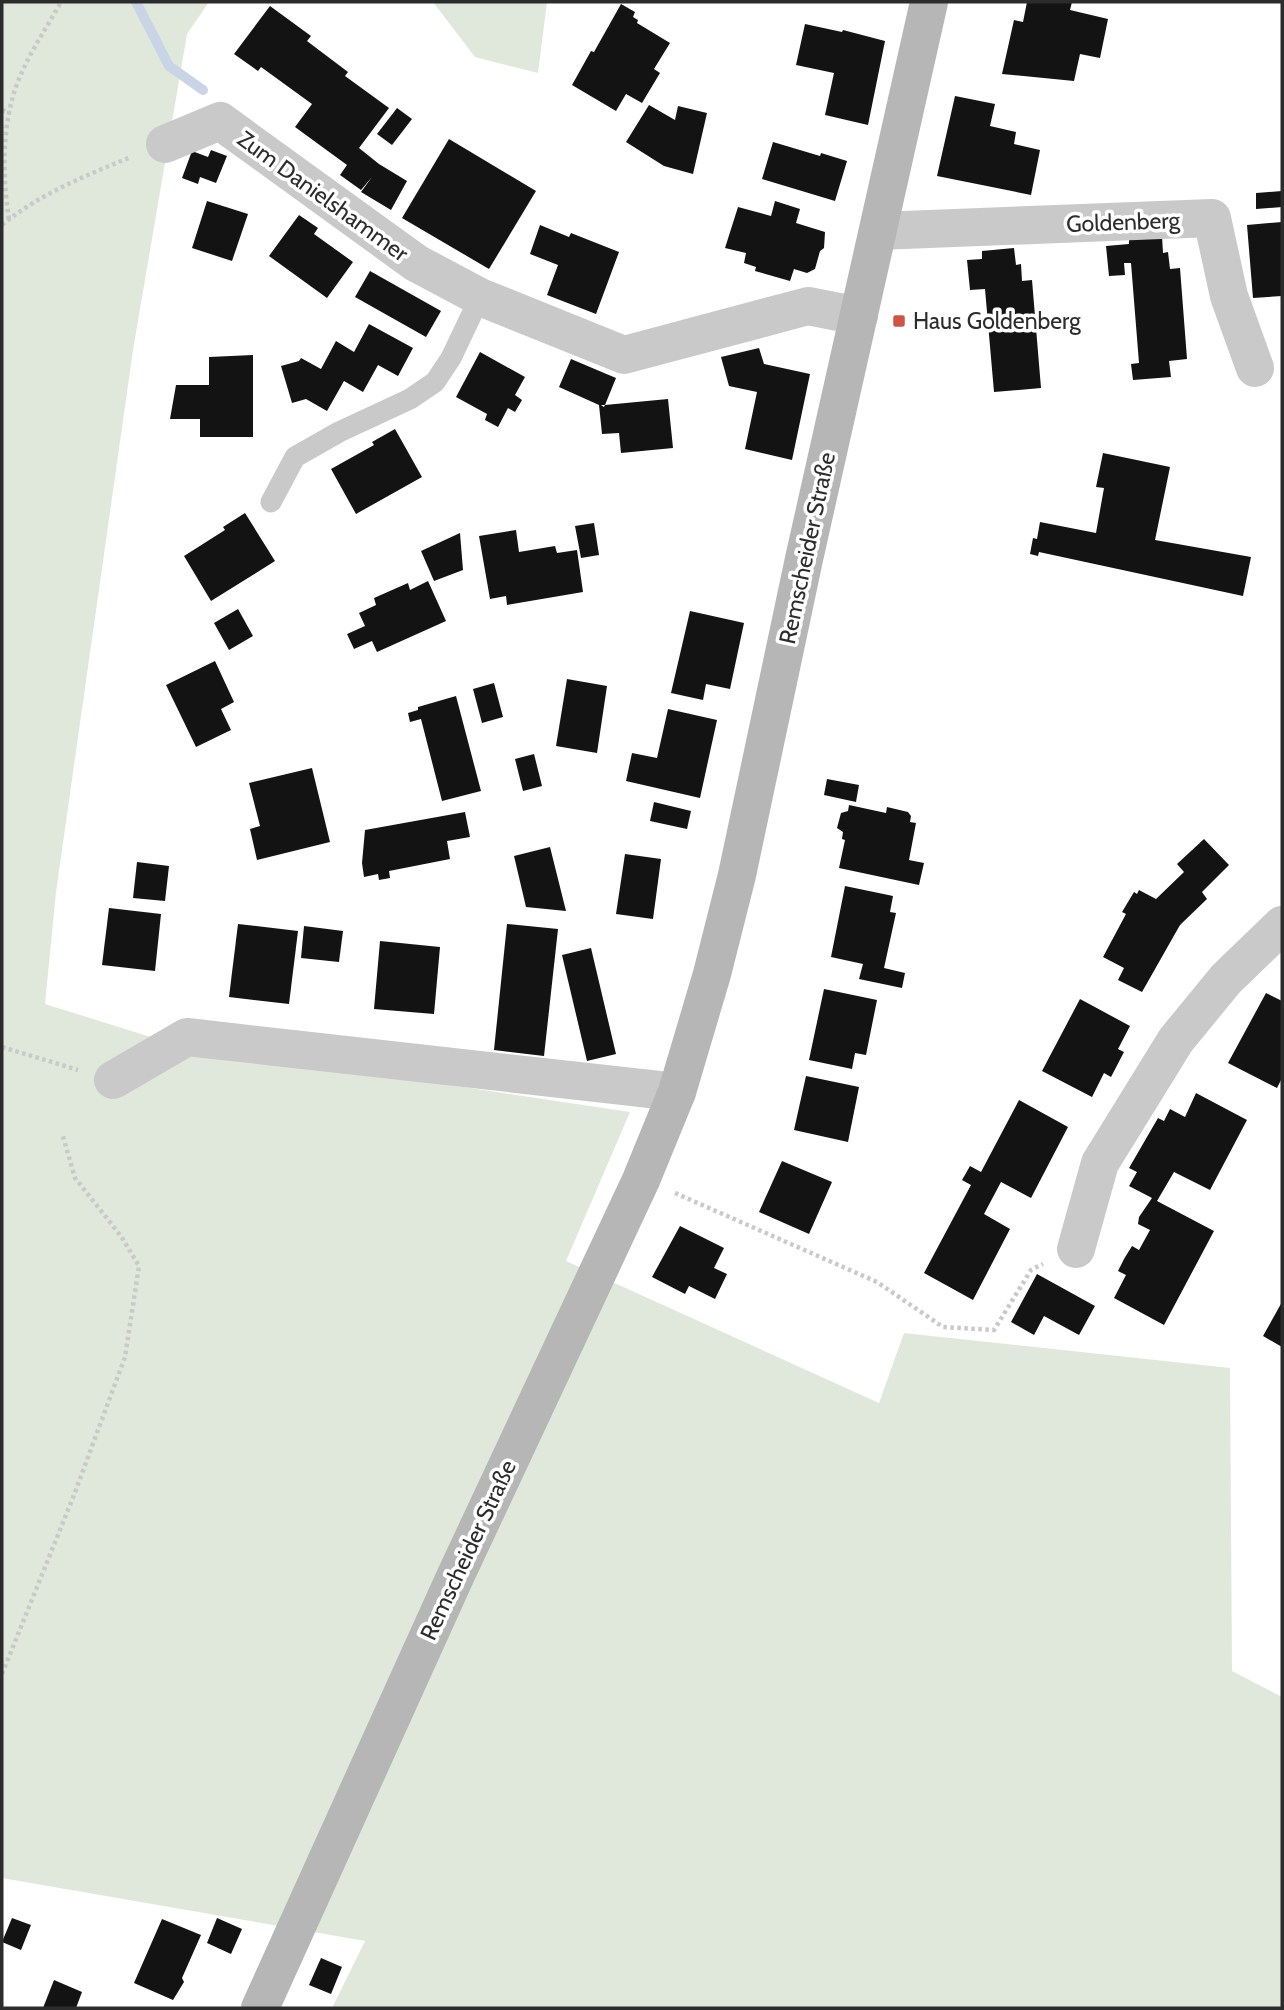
<svg xmlns="http://www.w3.org/2000/svg" width="1284" height="2010" font-family="Cabin,sans-serif">
	<rect width="100%" height="100%" fill="#fff"/>
	<g fill="#e0e8db">
		<path d="M 2,2 L 209,2 L 187,34 L 133,350 L 56,892 L 45,1004 L 170,1043 L 630,1112 L 566,1261 L 879,1403 L 904,1333 L 1230,1368 L 1232,1671 L 1282,1697 L 1282,2008 L 332,2008 L 365,1941 L 2,1878 Z"/>
		<path d="M 433,2 L 547,2 L 538,73 L 475,57 Z"/>
	</g>
	<g fill="none" stroke-linecap="round" stroke-linejoin="round">
		<path stroke="#c9d5e6" stroke-width="10" d="M 136,2 L 169,66 L 203,90"/>
	</g>
	<g fill="#131313">
		<path d="M 1027,2 L 1072,2 L 1070,10 L 1108,19 L 1100,58 L 1080,54 L 1074,81 L 1002,74 L 1014,20 L 1023,22 Z"/>
		<path d="M 621,4 L 635,12 L 633,17 L 638,20 L 637,23 L 670,43 L 654,69 L 660,73 L 642,103 L 626,94 L 616,111 L 572,85 L 591,51 L 594,52 Z"/>
		<path d="M 270,6 L 311,36 L 307,41 L 348,72 L 345,76 L 389,108 L 359,148 L 379,164 L 407,181 L 391,210 L 361,192 L 372,177 L 361,190 L 340,175 L 347,165 L 295,127 L 312,104 L 261,67 L 258,71 L 234,54 Z"/>
		<path d="M 805,24 L 842,32 L 843,30 L 885,41 L 868,125 L 825,115 L 834,73 L 796,65 Z"/>
		<path d="M 955,96 L 995,104 L 990,126 L 1016,132 L 1014,144 L 1040,150 L 1031,195 L 937,176 Z"/>
		<path d="M 649,105 L 675,120 L 678,106 L 707,113 L 693,174 L 664,166 L 626,142 Z"/>
		<path d="M 397,108 L 412,119 L 392,145 L 377,134 Z"/>
		<path d="M 449,139 L 536,191 L 489,269 L 402,218 Z"/>
		<path d="M 773,142 L 820,156 L 821,153 L 847,161 L 835,201 L 762,179 Z"/>
		<path d="M 211,150 L 227,156 L 216,183 L 200,177 L 198,184 L 182,178 L 192,151 L 208,157 Z"/>
		<path d="M 1282,191 L 1282,207 L 1256,209 L 1256,193 Z"/>
		<path d="M 207,201 L 248,214 L 232,261 L 192,248 Z"/>
		<path d="M 775,201 L 800,209 L 796,223 L 825,232 L 824,248 L 820,251 L 815,269 L 807,273 L 794,269 L 790,281 L 755,271 L 756,267 L 744,263 L 746,253 L 725,248 L 738,207 L 771,216 Z"/>
		<path d="M 299,215 L 318,228 L 314,234 L 353,262 L 327,298 L 269,256 Z"/>
		<path d="M 1282,222 L 1282,296 L 1253,298 L 1247,225 Z"/>
		<path d="M 540,225 L 569,237 L 571,233 L 619,252 L 596,314 L 547,295 L 558,265 L 530,254 Z"/>
		<path d="M 1162,236 L 1163,253 L 1168,252 L 1170,269 L 1180,268 L 1187,359 L 1169,361 L 1171,377 L 1133,380 L 1131,364 L 1139,363 L 1131,263 L 1124,263 L 1125,275 L 1109,276 L 1106,246 L 1129,244 L 1129,239 Z"/>
		<path d="M 1014,248 L 1016,265 L 1021,264 L 1022,281 L 1032,280 L 1041,388 L 994,392 L 985,289 L 970,290 L 967,260 L 982,259 L 982,251 Z"/>
		<path d="M 370,271 L 441,311 L 426,337 L 355,297 Z"/>
		<path d="M 369,324 L 413,348 L 398,376 L 378,365 L 363,392 L 344,381 L 327,411 L 306,399 L 292,403 L 281,366 L 299,361 L 301,358 L 321,369 L 336,341 L 354,352 Z"/>
		<path d="M 759,348 L 764,364 L 810,374 L 792,460 L 745,449 L 757,392 L 729,386 L 721,357 Z"/>
		<path d="M 480,352 L 525,377 L 515,395 L 522,400 L 515,412 L 508,408 L 498,427 L 485,420 L 487,414 L 456,397 Z"/>
		<path d="M 253,355 L 253,437 L 200,437 L 200,419 L 170,419 L 176,385 L 209,385 L 209,357 Z"/>
		<path d="M 571,359 L 616,378 L 605,405 L 601,405 L 604,407 L 605,405 L 668,399 L 673,448 L 621,453 L 619,433 L 602,434 L 599,405 L 559,387 Z"/>
		<path d="M 395,429 L 422,477 L 356,514 L 331,469 L 374,445 L 372,442 Z"/>
		<path d="M 1103,453 L 1170,467 L 1155,540 L 1251,557 L 1243,596 L 1039,552 L 1038,556 L 1030,554 L 1033,538 L 1037,539 L 1040,522 L 1096,533 L 1104,488 L 1096,487 Z"/>
		<path d="M 245,513 L 275,561 L 211,601 L 184,556 L 225,530 L 223,527 Z"/>
		<path d="M 594,523 L 599,555 L 581,558 L 575,526 Z"/>
		<path d="M 516,530 L 519,552 L 555,546 L 557,553 L 577,550 L 583,592 L 507,605 L 506,596 L 490,599 L 479,536 Z"/>
		<path d="M 460,533 L 463,570 L 434,581 L 421,551 Z"/>
		<path d="M 428,581 L 446,621 L 377,652 L 372,641 L 354,649 L 347,634 L 365,626 L 359,613 L 376,605 L 374,598 L 408,583 L 410,590 Z"/>
		<path d="M 238,609 L 253,636 L 229,650 L 214,623 Z"/>
		<path d="M 690,611 L 744,623 L 730,689 L 706,684 L 703,700 L 671,693 Z"/>
		<path d="M 215,661 L 234,702 L 221,709 L 231,730 L 196,747 L 166,685 Z"/>
		<path d="M 567,679 L 607,686 L 597,753 L 556,746 Z"/>
		<path d="M 494,683 L 503,717 L 482,723 L 473,689 Z"/>
		<path d="M 456,696 L 481,791 L 442,801 L 421,719 L 410,722 L 408,713 L 418,710 L 418,707 Z"/>
		<path d="M 668,709 L 717,720 L 700,798 L 626,781 L 632,753 L 657,758 Z"/>
		<path d="M 534,754 L 542,786 L 523,791 L 515,759 Z"/>
		<path d="M 312,768 L 330,842 L 257,860 L 250,829 L 260,826 L 249,783 Z"/>
		<path d="M 827,779 L 859,785 L 856,802 L 824,795 Z"/>
		<path d="M 654,802 L 691,811 L 687,829 L 650,821 Z"/>
		<path d="M 849,805 L 886,813 L 887,807 L 908,812 L 911,816 L 910,822 L 916,823 L 909,860 L 924,863 L 919,885 L 839,868 L 845,840 L 842,839 L 843,832 L 837,828 L 841,813 L 848,811 Z"/>
		<path d="M 465,812 L 470,837 L 447,841 L 450,859 L 389,871 L 390,878 L 379,880 L 378,874 L 364,877 L 362,863 L 365,830 Z"/>
		<path d="M 1204,839 L 1229,865 L 1202,892 L 1207,899 L 1180,925 L 1142,992 L 1118,980 L 1124,968 L 1103,957 L 1126,914 L 1122,912 L 1134,892 L 1137,894 L 1139,890 L 1156,899 L 1184,872 L 1177,864 Z"/>
		<path d="M 550,847 L 566,911 L 526,907 L 514,856 Z"/>
		<path d="M 625,854 L 661,859 L 653,919 L 616,914 Z"/>
		<path d="M 137,862 L 169,866 L 165,901 L 133,898 Z"/>
		<path d="M 845,886 L 893,896 L 890,912 L 896,913 L 884,968 L 905,973 L 902,988 L 859,979 L 863,964 L 831,957 Z"/>
		<path d="M 109,908 L 161,914 L 155,971 L 102,965 Z"/>
		<path d="M 238,924 L 298,931 L 289,1004 L 229,997 Z"/>
		<path d="M 507,924 L 558,929 L 544,1056 L 494,1050 Z"/>
		<path d="M 304,926 L 343,931 L 339,962 L 301,958 Z"/>
		<path d="M 380,941 L 440,947 L 434,1014 L 374,1009 Z"/>
		<path d="M 591,948 L 616,1054 L 587,1061 L 562,955 Z"/>
		<path d="M 824,989 L 877,1000 L 866,1055 L 855,1053 L 852,1069 L 809,1060 Z"/>
		<path d="M 1266,993 L 1282,1001 L 1282,1078 L 1277,1088 L 1228,1063 Z"/>
		<path d="M 1080,999 L 1130,1026 L 1118,1049 L 1124,1052 L 1111,1077 L 1104,1073 L 1092,1097 L 1042,1071 Z"/>
		<path d="M 806,1076 L 859,1087 L 848,1142 L 794,1130 Z"/>
		<path d="M 1196,1093 L 1247,1120 L 1210,1190 L 1174,1172 L 1157,1201 L 1214,1231 L 1164,1325 L 1114,1298 L 1126,1275 L 1118,1271 L 1124,1259 L 1132,1246 L 1139,1250 L 1150,1230 L 1138,1224 L 1139,1217 L 1152,1198 L 1129,1186 L 1137,1172 L 1129,1168 L 1158,1118 L 1164,1121 L 1170,1109 L 1185,1117 Z"/>
		<path d="M 1019,1100 L 1068,1127 L 1031,1198 L 1001,1182 L 984,1214 L 1010,1229 L 973,1300 L 924,1273 L 971,1185 L 962,1180 L 970,1166 L 981,1172 Z"/>
		<path d="M 782,1161 L 832,1182 L 809,1234 L 759,1212 Z"/>
		<path d="M 680,1226 L 724,1248 L 714,1268 L 727,1274 L 715,1299 L 689,1286 L 685,1294 L 652,1277 Z"/>
		<path d="M 1037,1274 L 1095,1306 L 1079,1335 L 1044,1316 L 1034,1335 L 1011,1322 Z"/>
		<path d="M 1282,1302 L 1282,1347 L 1263,1336 Z"/>
		<path d="M 12,1918 L 31,1925 L 21,1950 L 2,1942 Z"/>
		<path d="M 217,1918 L 242,1929 L 231,1954 L 207,1943 Z"/>
		<path d="M 162,1919 L 201,1935 L 182,1978 L 184,1982 L 173,2000 L 134,1983 Z"/>
		<path d="M 321,1958 L 342,1967 L 331,1994 L 309,1985 Z"/>
		<path d="M 54,1980 L 82,1992 L 76,2008 L 43,2008 Z"/>
	</g>
	<g fill="none" stroke-linecap="round" stroke-linejoin="round">
		<g stroke="#c9c9c9" stroke-width="4.5" stroke-dasharray="3.5 3.5" stroke-linecap="butt">
			<path d="M 2,110 L 10,113"/>
			<path d="M 9,219 C 3,182 2,136 12,100 C 20,67 44,32 61,2"/>
			<path d="M 2,225 C 39,194 87,175 131,157"/>
			<path d="M 2,1047 L 78,1070"/>
			<path d="M 675,1193 L 877,1282 L 943,1327 L 994,1330 L 1031,1270 L 1043,1264"/>
			<path d="M 2,1674 L 74,1495 L 125,1357 L 139,1266 L 121,1236 L 75,1178 L 62,1133"/>
		</g>
		<path stroke="#c9c9c9" stroke-width="21" d="M 271,502 L 295,457 L 339,432 L 410,399 L 435,382 L 451,358 L 480,297"/>
		<g stroke="#c9c9c9" stroke-width="38">
			<path d="M 165,144 L 220,121 L 416,263 L 480,297 L 624,355 L 808,306 L 859,316"/>
			<path d="M 878,231 L 1212,218 L 1229,296 L 1255,368"/>
			<path d="M 113,1080 L 187,1037 L 677,1092"/>
			<path d="M 1076,1249 L 1100,1163 L 1176,1040 L 1226,979 L 1282,925"/>
		</g>
		<path stroke="#b6b6b6" stroke-width="38" d="M 260,2008 L 455,1577 L 641,1180 L 677,1092 L 712,974 L 737,875 L 804,559 L 929,2"/>
	</g>
	<rect fill="#ce5444" stroke="#fff" stroke-width="2.5" x="892" y="314" width="14" height="14" rx="3.5"/>
	<g text-anchor="middle" stroke-width="7" stroke-linejoin="round" paint-order="stroke">
		<g font-size="23" fill="#2c2c2c" stroke="#fff">
			<text transform="translate(323 196) rotate(36)" y="8">Zum Danielshammer</text>
			<text transform="translate(1123 222) rotate(-2)" y="8">Goldenberg</text>
			<text transform="translate(807 548) rotate(-78)" y="8">Remscheider Straße</text>
			<text transform="translate(468 1550) rotate(-65)" y="8">Remscheider Straße</text>
		</g>
		<g font-size="23" fill="#2c2c2c" stroke="#fff" text-anchor="start">
			<text x="913" y="329">Haus Goldenberg</text>
		</g>
	</g>
	<rect width="1284" height="2010" fill="none" stroke="#2c2c2c" stroke-width="7"/>
</svg>
